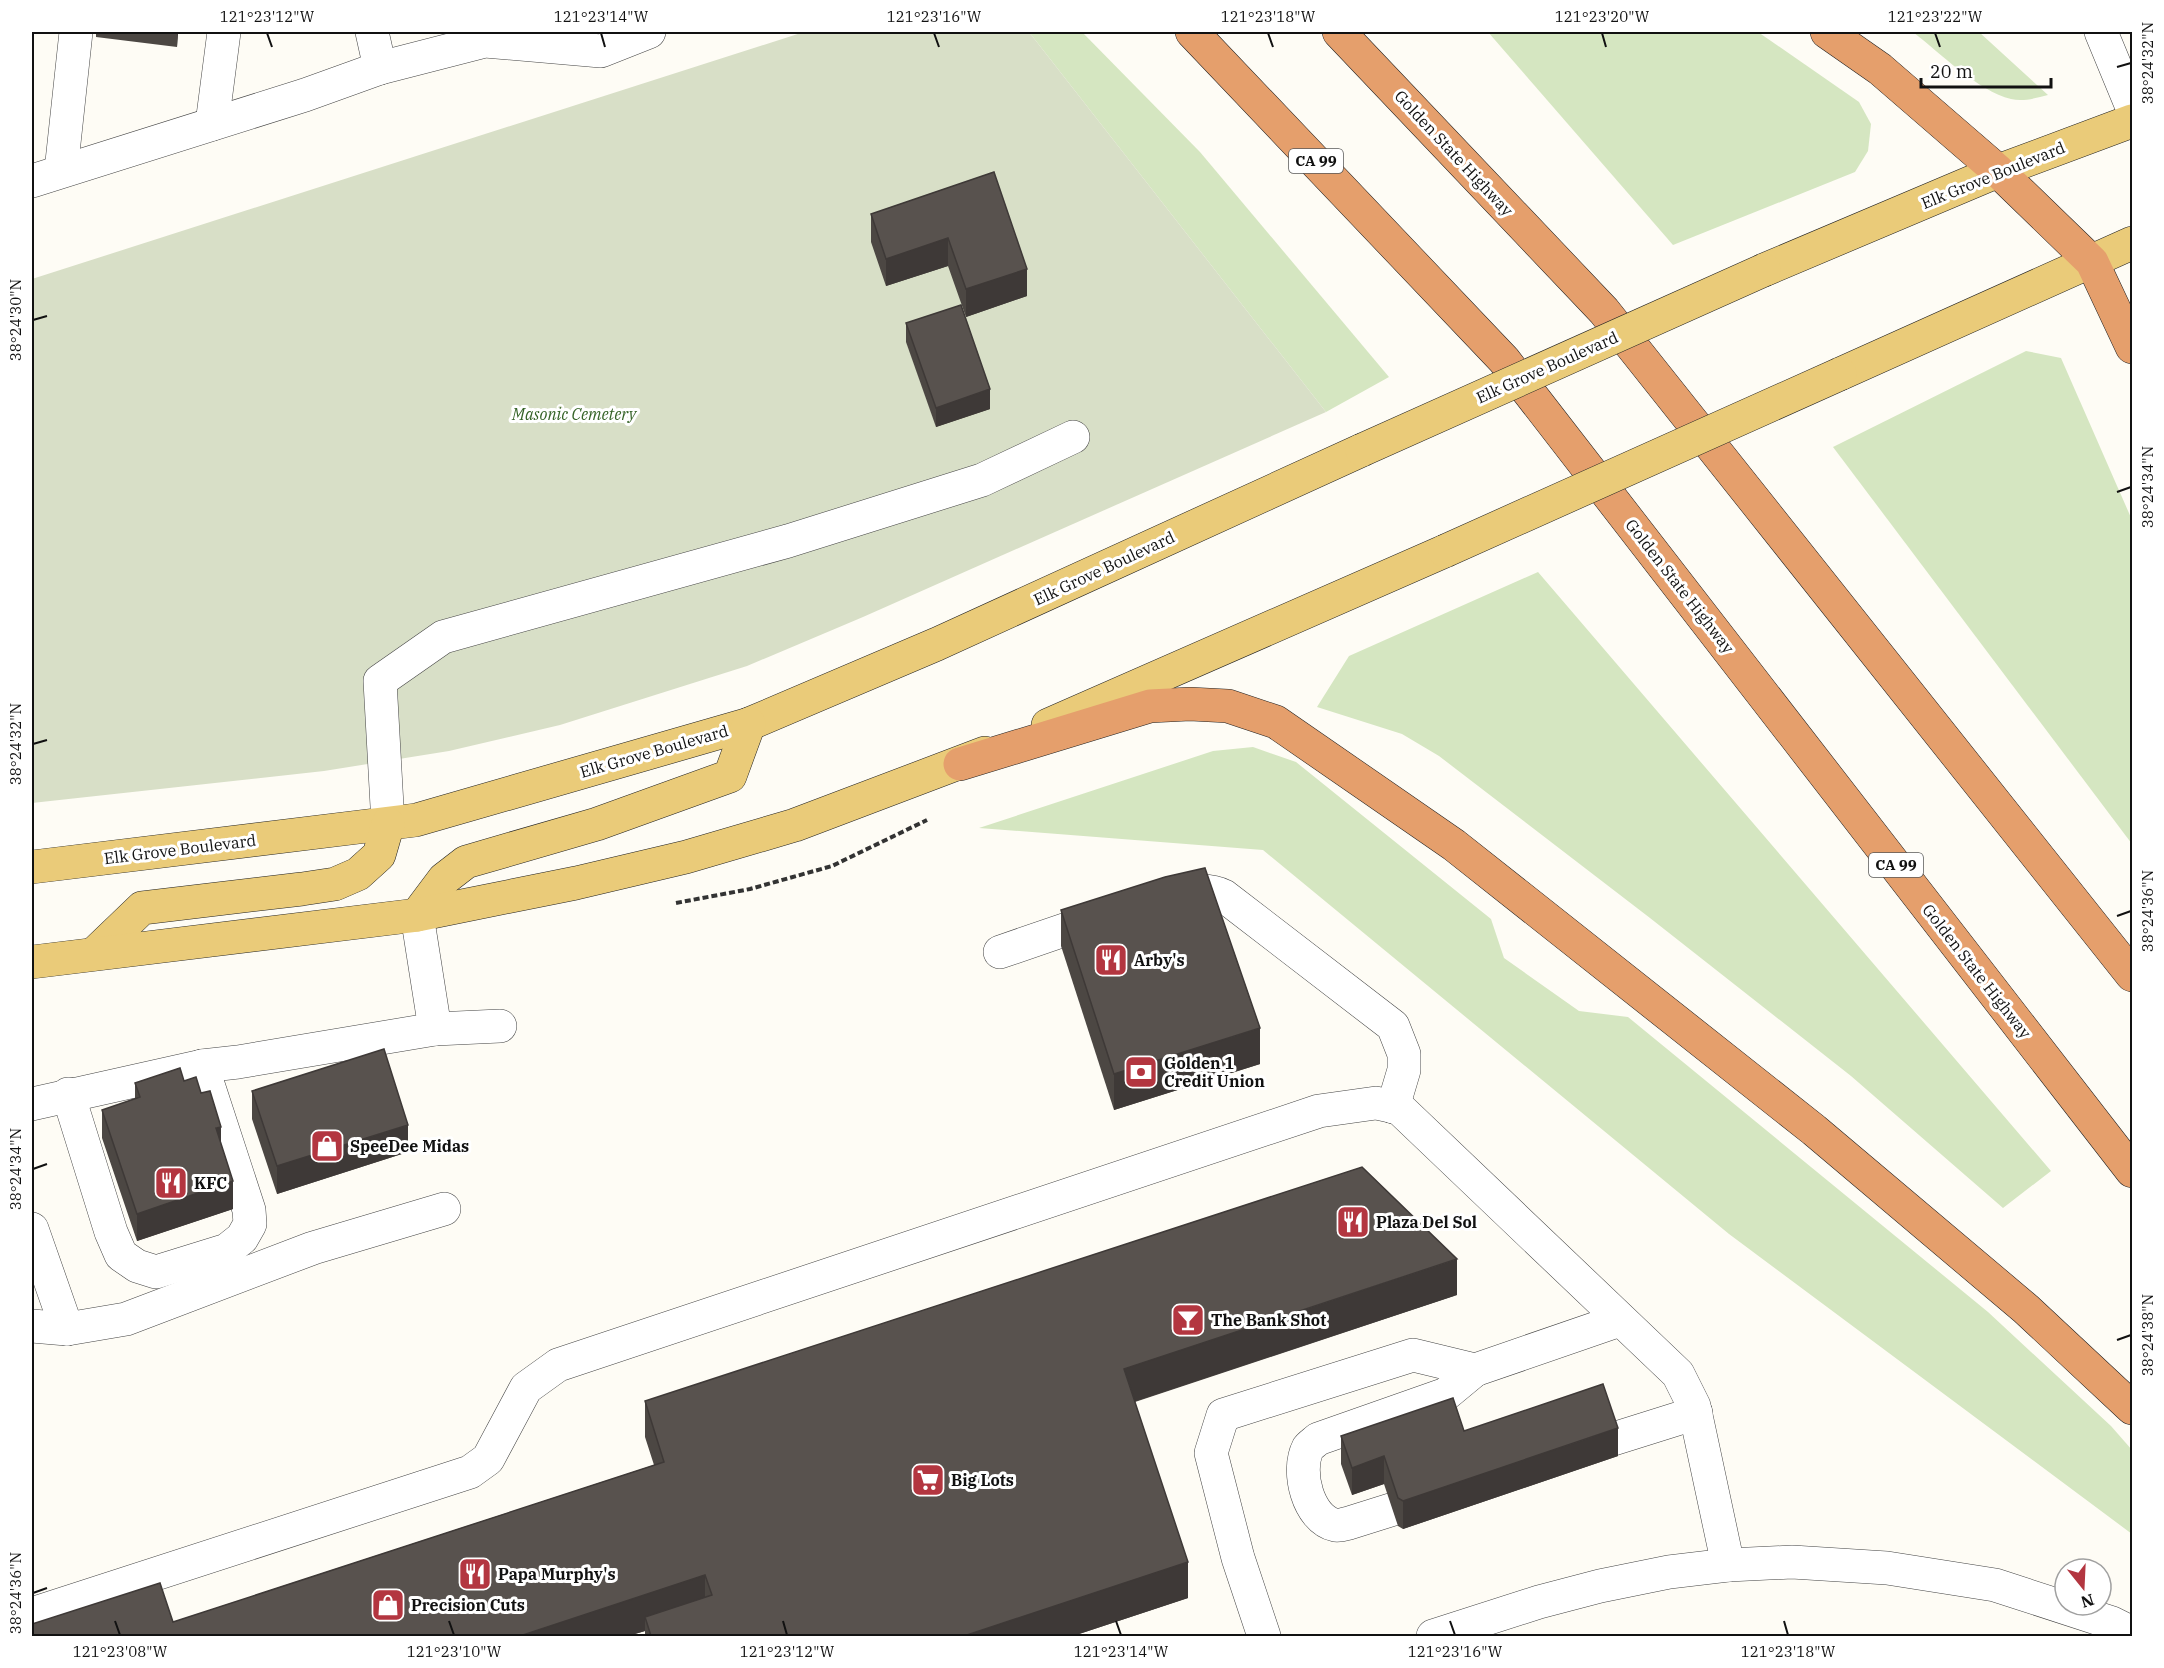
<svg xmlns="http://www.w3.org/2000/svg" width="2164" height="1668" font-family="'IBM Plex Serif',serif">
	<rect width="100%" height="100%" fill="#fefcf5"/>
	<g fill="#d5e6c1">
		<path d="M 1029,32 L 1082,32 L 1200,152 L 1389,377 L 1326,412 Z"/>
		<path d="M 1488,32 L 1758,32 L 1859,102 L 1871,124 L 1868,151 L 1855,172 L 1673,245 Z"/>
		<path d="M 1913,32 L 1979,32 L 2048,95 C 2036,98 2023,102 2011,99 C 1978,91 1940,53 1913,32 Z"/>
		<path d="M 2026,351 L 2061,358 L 2132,520 L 2132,844 L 1833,447 Z"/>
		<path d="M 1538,572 L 2051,1171 L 2003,1208 L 1851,1076 L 1650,918 L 1439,756 L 1402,734 L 1317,707 L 1349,656 Z"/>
		<path d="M 1253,747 L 1296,762 L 1491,919 L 1504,958 L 1579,1011 L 1628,1017 L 1988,1312 L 2111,1426 L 2132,1450 L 2132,1534 L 1729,1234 L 1263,850 L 979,828 L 1213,751 Z"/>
	</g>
	<path fill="#d8dfc7" d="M 804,32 L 1029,32 L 1326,412 L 863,617 L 747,666 L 560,725 L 449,751 L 324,771 L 32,803 L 32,279 Z"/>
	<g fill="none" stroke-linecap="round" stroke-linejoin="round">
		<g stroke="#444" stroke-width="34">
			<g id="minor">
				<path d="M 2101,32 L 2132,107"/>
				<path d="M 380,68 L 485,41 L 601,51 L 649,32"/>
				<path d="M 212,124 L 224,32"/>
				<path d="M 61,171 L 76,32"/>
				<path d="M 32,181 L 305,95 L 380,68 L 372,32"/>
				<path d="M 388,824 L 380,681 L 443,637 L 788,541 L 982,480 L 1073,437"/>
				<path d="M 1169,897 C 1188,892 1206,887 1224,896 L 1393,1026 L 1404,1054 L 1404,1070 L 1393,1107"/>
				<path d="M 417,915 L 435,1029"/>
				<path d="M 1000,952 L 1102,917"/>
				<path d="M 68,1094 L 111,1232 L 121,1255 L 137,1266 L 156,1272 L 227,1250 L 242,1238 L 250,1224 L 249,1210 L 202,1066"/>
				<path d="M 32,1104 L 202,1066 L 238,1062 L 435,1029 L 500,1026"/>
				<path d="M 32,1229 L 67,1329"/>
				<path d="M 32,1326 L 67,1329 L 126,1319 L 313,1248 L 444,1209"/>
				<path d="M 1575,1451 L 1696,1413"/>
				<path d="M 1435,1496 L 1349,1523 C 1345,1524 1339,1526 1335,1525 C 1308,1519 1296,1471 1308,1448 C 1310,1445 1315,1442 1318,1439 L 1446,1394 L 1475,1370"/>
				<path d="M 32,1614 L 470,1472 L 488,1459 L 526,1388 L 558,1365 L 1319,1111 L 1376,1103 L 1399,1108 L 1678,1374 L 1694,1406 L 1728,1565"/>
				<path d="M 1264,1636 L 1238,1558 L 1211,1453 L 1223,1415 L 1413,1355 L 1475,1370 L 1620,1320"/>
				<path d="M 1433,1636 L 1539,1602 L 1600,1586 L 1669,1572 L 1728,1565 L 1792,1562 L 1887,1568 L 1995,1585 L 2112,1623 L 2132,1633"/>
			</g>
		</g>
		<g stroke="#222" stroke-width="34">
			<g id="major">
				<path d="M 1764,270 L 1998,171 L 2132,121"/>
				<path d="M 1840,374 L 2132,243"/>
				<path d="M 1048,725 L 1445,551"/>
				<path d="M 32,867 L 416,820 L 749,724 L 937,644 L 1362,450"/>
				<path d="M 417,915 L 444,879 L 466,862 L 597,824 L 730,776 L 749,724"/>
				<path d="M 94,954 L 142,908 L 302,889 L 335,884 L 358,874 L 379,855 L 388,824"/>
				<path d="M 32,962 L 417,915 L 576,883 L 686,857 L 795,825 L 985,753"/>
			</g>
		</g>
		<g stroke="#222" stroke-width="34">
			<g id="highway">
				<path d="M 1192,32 L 1504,360 L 2132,1171"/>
				<path d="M 1339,32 L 1604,311 L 2132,975"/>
				<path d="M 1827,32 L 1880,69 L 1998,171 L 2092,262 L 2132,347"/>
				<path d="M 960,764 L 1150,706 L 1190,704 L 1228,706 L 1276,722 L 1454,845 L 1814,1130 L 2026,1309 L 2132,1408"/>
			</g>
		</g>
		<path stroke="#333" stroke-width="4" stroke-dasharray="6 3" stroke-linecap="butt" d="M 676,903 L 750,889 L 832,866 L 927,820"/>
		<use href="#minor" stroke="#fff" stroke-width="33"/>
		<use href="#major" stroke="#eacb79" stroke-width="33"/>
		<use href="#highway" stroke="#e59f6c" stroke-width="33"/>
		<g stroke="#222" stroke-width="34" stroke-linecap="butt">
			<g id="major-bridge">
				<path d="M 1362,450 L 1764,270"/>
				<path d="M 1445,551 L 1840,374"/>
			</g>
		</g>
		<use href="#major-bridge" stroke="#eacb79" stroke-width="33"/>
	</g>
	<g fill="#4c4743">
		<path d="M 96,32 L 178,32 L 177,47 L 96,37 Z"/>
		<path d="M 994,172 L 1027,296 L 966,317 L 948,266 L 886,286 L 871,242 L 871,214 Z"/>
		<path d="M 906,323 L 990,409 L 936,427 L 906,342 Z"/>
		<path d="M 1061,910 L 1260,1064 L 1114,1110 L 1061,946 Z"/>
		<path d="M 184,1081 L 221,1145 L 233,1209 L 137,1241 L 102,1138 L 102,1110 L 135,1099 L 135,1083 Z"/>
		<path d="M 252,1091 L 408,1152 L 277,1194 L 252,1119 Z"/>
		<path d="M 1457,1295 L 1135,1402 L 1188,1598 L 1073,1636 L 645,1636 L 645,1631 L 628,1636 L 32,1636 L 173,1622 L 654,1465 L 645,1437 L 645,1401 Z"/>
		<path d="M 1464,1431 L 1618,1456 L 1403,1529 L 1398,1526 L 1384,1484 L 1352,1495 L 1341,1464 L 1341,1436 Z"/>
	</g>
	<g fill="#3e3937">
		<path d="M 177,32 L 178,32 L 177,47 Z"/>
		<path d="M 948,238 L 948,266 L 886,286 L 886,259 Z"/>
		<path d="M 1027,269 L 1027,296 L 966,317 L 966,289 Z"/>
		<path d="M 990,389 L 990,409 L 936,427 L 936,408 Z"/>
		<path d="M 1260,1028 L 1260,1064 L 1114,1110 L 1114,1074 Z"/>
		<path d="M 408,1125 L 408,1152 L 277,1194 L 277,1166 Z"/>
		<path d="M 221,1127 L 221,1154 L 216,1128 Z"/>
		<path d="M 233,1181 L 233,1209 L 137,1241 L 137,1214 Z"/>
		<path d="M 1457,1259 L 1457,1295 L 1124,1405 L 1124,1369 Z"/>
		<path d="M 1618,1428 L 1618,1456 L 1403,1529 L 1403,1501 Z"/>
		<path d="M 1384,1456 L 1384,1484 L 1352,1495 L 1352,1468 Z"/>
		<path d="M 1188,1562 L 1188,1598 L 1073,1636 L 964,1636 Z"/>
		<path d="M 705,1575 L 705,1611 L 645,1617 L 645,1631 L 628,1636 L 520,1636 Z"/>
	</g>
	<g fill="#58524e" stroke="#3e3937" stroke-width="1.5">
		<path d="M 994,172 L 1027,269 L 966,289 L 948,238 L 886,259 L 871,214 Z"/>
		<path d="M 961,305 L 990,389 L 936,408 L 906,323 Z"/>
		<path d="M 1205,868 L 1260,1028 L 1114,1074 L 1061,910 L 1165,877 Z"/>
		<path d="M 384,1049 L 408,1125 L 277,1166 L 252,1091 Z"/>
		<path d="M 180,1068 L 184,1081 L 196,1077 L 201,1093 L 210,1091 L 221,1127 L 216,1128 L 233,1181 L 137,1214 L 102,1110 L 140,1097 L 135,1083 Z"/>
		<path d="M 1362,1167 L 1457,1259 L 1124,1369 L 1188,1562 L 964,1636 L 651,1636 L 645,1617 L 712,1595 L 705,1575 L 520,1636 L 32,1636 L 32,1624 L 160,1583 L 173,1622 L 664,1462 L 645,1401 Z"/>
		<path d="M 1603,1384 L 1618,1428 L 1403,1501 L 1398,1498 L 1384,1456 L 1352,1468 L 1341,1436 L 1453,1398 L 1464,1431 Z"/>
	</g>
	<path fill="none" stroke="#111" stroke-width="2" d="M 267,33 L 272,47M 601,33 L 605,47M 934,33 L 939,47M 1268,33 L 1273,47M 1602,33 L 1606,47M 1935,33 L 1940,47M 2117,67 L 2131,63M 33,320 L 47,316M 2117,492 L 2131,487M 33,744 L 47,740M 2117,916 L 2131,911M 33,1169 L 47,1164M 2117,1340 L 2131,1335M 33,1593 L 47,1588M 115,1621 L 120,1635M 449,1621 L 454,1635M 783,1621 L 787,1635M 1116,1621 L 1121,1635M 1450,1621 L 1455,1635M 1784,1621 L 1788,1635"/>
	<defs>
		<g id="restaurant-square" transform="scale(1.725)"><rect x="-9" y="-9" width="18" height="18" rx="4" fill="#b33640" stroke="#fff"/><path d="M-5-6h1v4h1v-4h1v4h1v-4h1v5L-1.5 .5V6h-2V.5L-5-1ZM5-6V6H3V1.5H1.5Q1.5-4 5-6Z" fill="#fff"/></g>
		<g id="bank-square" transform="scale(1.725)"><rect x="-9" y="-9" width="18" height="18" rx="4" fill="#b33640" stroke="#fff"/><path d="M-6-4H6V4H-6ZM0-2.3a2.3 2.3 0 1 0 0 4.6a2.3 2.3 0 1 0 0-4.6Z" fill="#fff"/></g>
		<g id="shop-square" transform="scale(1.725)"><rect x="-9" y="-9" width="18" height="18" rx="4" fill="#b33640" stroke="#fff"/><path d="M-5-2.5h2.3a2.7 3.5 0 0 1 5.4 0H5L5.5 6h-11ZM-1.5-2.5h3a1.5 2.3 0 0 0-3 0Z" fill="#fff"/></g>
		<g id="bar-square" transform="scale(1.725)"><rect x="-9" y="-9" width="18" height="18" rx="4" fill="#b33640" stroke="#fff"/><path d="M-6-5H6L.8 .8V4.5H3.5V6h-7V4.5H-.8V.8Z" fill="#fff"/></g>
		<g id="supermarket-square" transform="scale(1.725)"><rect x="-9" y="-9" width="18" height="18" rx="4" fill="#b33640" stroke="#fff"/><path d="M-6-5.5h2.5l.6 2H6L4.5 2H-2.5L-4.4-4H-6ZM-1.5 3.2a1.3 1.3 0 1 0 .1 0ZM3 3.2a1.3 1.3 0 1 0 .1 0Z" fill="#fff"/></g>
	</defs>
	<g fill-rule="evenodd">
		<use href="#restaurant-square" x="1111" y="960"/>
		<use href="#bank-square" x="1141" y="1072"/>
		<use href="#shop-square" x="327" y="1146"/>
		<use href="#restaurant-square" x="171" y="1183"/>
		<use href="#restaurant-square" x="1353" y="1222"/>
		<use href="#bar-square" x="1188" y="1320"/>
		<use href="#supermarket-square" x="928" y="1480"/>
		<use href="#restaurant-square" x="475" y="1574"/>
		<use href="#shop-square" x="388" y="1605"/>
	</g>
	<g text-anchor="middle" stroke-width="6" stroke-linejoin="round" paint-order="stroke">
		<g fill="#fff" stroke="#585858" stroke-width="1.5">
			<rect x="1289" y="149" width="54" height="24" rx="4.5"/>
			<rect x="1869" y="853" width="54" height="24" rx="4.5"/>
		</g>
		<g font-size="15" font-weight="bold" fill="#111">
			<text x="1316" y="166">CA 99</text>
			<text x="1896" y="870">CA 99</text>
		</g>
		<g font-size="16" fill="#111" stroke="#fff">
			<text transform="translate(1454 153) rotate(47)" y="6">Golden State Highway</text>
			<text transform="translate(1993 175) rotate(-22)" y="6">Elk Grove Boulevard</text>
			<text transform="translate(1547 367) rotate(-24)" y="6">Elk Grove Boulevard</text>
			<text transform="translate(1104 568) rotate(-25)" y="6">Elk Grove Boulevard</text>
			<text transform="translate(1680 586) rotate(52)" y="6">Golden State Highway</text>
			<text transform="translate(654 751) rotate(-16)" y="6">Elk Grove Boulevard</text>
			<text transform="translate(180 849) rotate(-7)" y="6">Elk Grove Boulevard</text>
			<text transform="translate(1977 971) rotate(52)" y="6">Golden State Highway</text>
		</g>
		<g font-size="16" font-style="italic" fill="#356327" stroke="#fff">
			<text x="574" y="420">Masonic Cemetery</text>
		</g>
		<g font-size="16" font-weight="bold" fill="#111" stroke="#fff" text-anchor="start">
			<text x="1134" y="966">Arby's</text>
			<text x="1164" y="1069">Golden 1<tspan x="1164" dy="18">Credit Union</tspan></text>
			<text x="350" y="1152">SpeeDee Midas</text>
			<text x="194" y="1189">KFC</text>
			<text x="1376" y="1228">Plaza Del Sol</text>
			<text x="1211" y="1326">The Bank Shot</text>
			<text x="951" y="1486">Big Lots</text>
			<text x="498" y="1580">Papa Murphy's</text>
			<text x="411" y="1611">Precision Cuts</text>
		</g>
	</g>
	<rect width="2164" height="1668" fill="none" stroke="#ffffff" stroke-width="66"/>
	<g transform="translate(2083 1587) rotate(162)"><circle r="28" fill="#ffffff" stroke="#a0a0a0" stroke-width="1.5"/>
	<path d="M0-4.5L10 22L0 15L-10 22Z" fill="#b33640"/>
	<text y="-9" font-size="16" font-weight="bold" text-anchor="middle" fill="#111111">N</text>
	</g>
	<path d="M1921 78v9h130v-9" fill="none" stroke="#111111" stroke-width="3"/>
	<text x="1930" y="78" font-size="18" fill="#111111" stroke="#ffffff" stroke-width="4.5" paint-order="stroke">20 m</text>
	<rect x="33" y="33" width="2098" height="1602" fill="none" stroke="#111" stroke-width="2"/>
	<g font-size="15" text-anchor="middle" fill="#111">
		<text x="267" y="22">121°23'12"W</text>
		<text x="601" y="22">121°23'14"W</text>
		<text x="934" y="22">121°23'16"W</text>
		<text x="1268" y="22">121°23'18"W</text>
		<text x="1602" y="22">121°23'20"W</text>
		<text x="1935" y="22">121°23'22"W</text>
		<text transform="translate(2148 63) rotate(-90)" y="5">38°24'32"N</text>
		<text transform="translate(16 320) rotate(-90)" y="5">38°24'30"N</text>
		<text transform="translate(2148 487) rotate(-90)" y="5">38°24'34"N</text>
		<text transform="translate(16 744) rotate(-90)" y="5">38°24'32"N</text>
		<text transform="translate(2148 911) rotate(-90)" y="5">38°24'36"N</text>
		<text transform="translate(16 1169) rotate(-90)" y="5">38°24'34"N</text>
		<text transform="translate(2148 1335) rotate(-90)" y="5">38°24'38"N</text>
		<text transform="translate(16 1593) rotate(-90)" y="5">38°24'36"N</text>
		<text x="120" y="1657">121°23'08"W</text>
		<text x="454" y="1657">121°23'10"W</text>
		<text x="787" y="1657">121°23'12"W</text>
		<text x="1121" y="1657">121°23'14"W</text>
		<text x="1455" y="1657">121°23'16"W</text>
		<text x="1788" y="1657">121°23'18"W</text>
	</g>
</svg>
